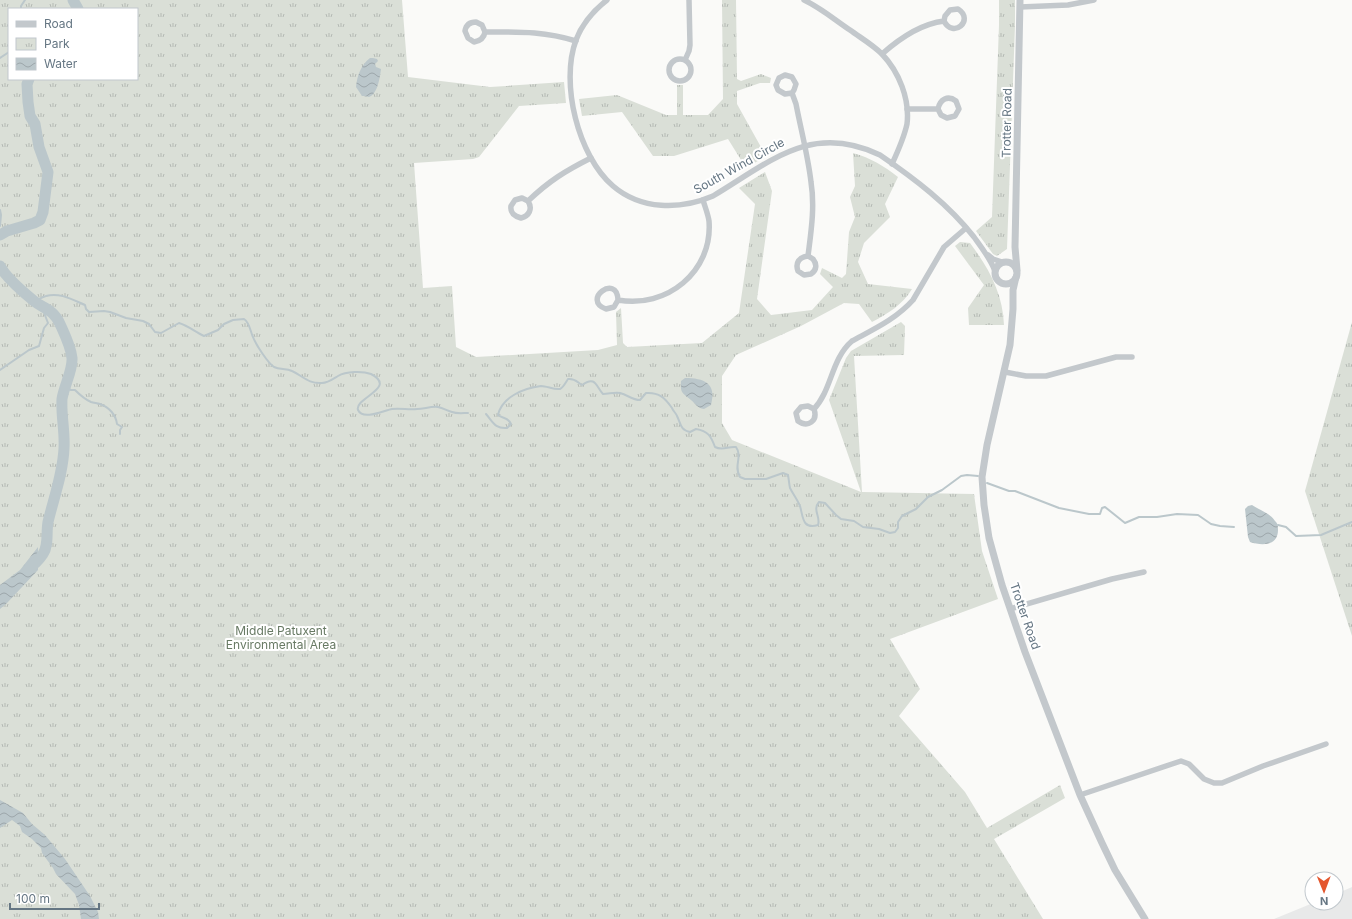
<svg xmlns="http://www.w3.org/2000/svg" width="1352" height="919" font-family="Inter,sans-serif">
	<defs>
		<pattern id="park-tufts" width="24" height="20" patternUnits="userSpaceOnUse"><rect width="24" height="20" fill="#dadfd7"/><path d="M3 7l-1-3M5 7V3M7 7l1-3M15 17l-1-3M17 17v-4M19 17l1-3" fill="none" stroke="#b4b9b4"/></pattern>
		<pattern id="water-waves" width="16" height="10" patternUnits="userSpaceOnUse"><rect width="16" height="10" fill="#bbc7cb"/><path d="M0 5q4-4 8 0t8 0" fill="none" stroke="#9ca6aa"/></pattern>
	</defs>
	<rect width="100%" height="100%" fill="#fafaf8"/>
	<path fill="#e8e9e9" d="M 1352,887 L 1352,919 L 1274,919 L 1313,903 L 1336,903 L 1336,894 Z"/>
	<g fill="url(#park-tufts)" fill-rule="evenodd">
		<path d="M 0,0 L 402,0 L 408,77 L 490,87 L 564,82 L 566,103 L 519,106 L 479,157 L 473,159 L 414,163 L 423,288 L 452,286 L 456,347 L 476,357 L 598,350 L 617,345 L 616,312 L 621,308 L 623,343 L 627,347 L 702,343 L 739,313 L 755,204 L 739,188 L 765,172 L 772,191 L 757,299 L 771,315 L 812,310 L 833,287 L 820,274 L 822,268 L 842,278 L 846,274 L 849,232 L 855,217 L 850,197 L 855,186 L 853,153 C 871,158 884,166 898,177 L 885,204 L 890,217 L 864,243 L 858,262 L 868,284 L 912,289 C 902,305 889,313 872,322 L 859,304 L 844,303 L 801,326 L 736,355 L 722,376 L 722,423 L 732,440 L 861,492 L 829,400 L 846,358 L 851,351 L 901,322 L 905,326 L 904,355 L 854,356 L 862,492 L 974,494 L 982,551 L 998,599 L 890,639 L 920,689 L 899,716 L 965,792 L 987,828 L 1060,785 L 1065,798 L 994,839 L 1043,919 L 0,919 ZM 9,9 L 137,9 L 137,79 L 9,79 Z"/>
		<path d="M 722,0 L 736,0 L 737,79 L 741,81 L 761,74 L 771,78 L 770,83 L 760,83 L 737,91 L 737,104 L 766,156 L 746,168 L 728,139 L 674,156 L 653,156 L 622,112 L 582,116 L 579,99 L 617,95 L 666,115 L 677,115 L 677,85 L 683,85 L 683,115 L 708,115 L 723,99 Z"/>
		<path d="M 999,0 L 1015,0 L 1015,25 L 1007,249 L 997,256 L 993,254 L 976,231 L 992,217 L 999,25 Z"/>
		<path d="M 960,242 L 970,243 C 988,267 1003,293 1004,325 L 969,325 L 968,308 L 984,285 L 955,246 Z"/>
		<path d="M 1352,322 L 1352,636 L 1305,491 Z"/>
	</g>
	<g fill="url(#water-waves)">
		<path d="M 370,58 L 373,58 L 377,59 L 378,61 L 375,64 L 376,67 L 381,69 C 380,76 378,94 369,97 C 369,97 363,96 362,96 L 356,87 C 357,76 361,65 370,58 Z"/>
		<path d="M 685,378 C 704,378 717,383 711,405 L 704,409 C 697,408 696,404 691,400 C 683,393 680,394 681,381 Z"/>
		<path d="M 1252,505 C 1259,510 1270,513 1275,521 C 1278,524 1278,526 1278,530 C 1278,546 1262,546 1250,542 L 1248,537 L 1245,509 L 1248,506 Z"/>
		<path d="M 38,547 L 38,570 L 7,603 L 0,609 L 0,585 L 20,570 Z"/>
		<path d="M 0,800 L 23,813 L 32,824 L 45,835 L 65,859 L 90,896 L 98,912 L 99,919 L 81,919 L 79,905 L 75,894 L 56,874 L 53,868 L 42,853 L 41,848 L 32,839 L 22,832 L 20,826 L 12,820 L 0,828 Z"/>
	</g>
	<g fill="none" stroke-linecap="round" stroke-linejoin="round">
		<g stroke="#bbc7cb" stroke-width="2">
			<path d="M 21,9 L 21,6 L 25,0"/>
			<path d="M 0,58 L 9,52"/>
			<path d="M 0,210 L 1,215 L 0,226"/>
			<path d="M 0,233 L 0,235"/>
			<path d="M 35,301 C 38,300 42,297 46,296 C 60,292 73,300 85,305 L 86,309 L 89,312 L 104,311 L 110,312 L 126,318 L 143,321 L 149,324 L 155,332 L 161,333 L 179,323 C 189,326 195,332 204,336 L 218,330 L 224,324 L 233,320 L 244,319 C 250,323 250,331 253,337 C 256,345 268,363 274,367 C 280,370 286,368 292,371 C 303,376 308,384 322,383 C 328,383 333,379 338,376 C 346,371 363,371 371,374 C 398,388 354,398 358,410 C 363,421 385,410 392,409 C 401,408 409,410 417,409 C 424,409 431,406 438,407 C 443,408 448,411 452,412 C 457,414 463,413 468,413"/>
			<path d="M 0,370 L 29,350 L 39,346 L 44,328 L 48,323 L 41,305"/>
			<path d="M 64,387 L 71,390 L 75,390 C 80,395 84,399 91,402 C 94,403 97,403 100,404 C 109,407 116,415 117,424 L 122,427 L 120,430 L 120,434"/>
			<path d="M 486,414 C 493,422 495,429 507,428 L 511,424 C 508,417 503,419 498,415 C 502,397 524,388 541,386 C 547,386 554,390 560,389 C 563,388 566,382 568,379 C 575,378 577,382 582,385 C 596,375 596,387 603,394 C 609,394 614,392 620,393 C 628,395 632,400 640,400 L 646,393 C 659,392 665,398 672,408 C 673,411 676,413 677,416 C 681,424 680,430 690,432 L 696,429 C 708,431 711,436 715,447 C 723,451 728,446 736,447 C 743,457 733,466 740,477 L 745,479 L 766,479 L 783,473 L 788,475 C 789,480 789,484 790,488 C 793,494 797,499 800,506 C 803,516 802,530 818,525 C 821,517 812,510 819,502 L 825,503 L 836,515 L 841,519 L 854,521 L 863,527 L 879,529 L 890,533 L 895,532 L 898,528 L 898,522 L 902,516 L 916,509 L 928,497 L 942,490 L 961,476 L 967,475 L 978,476"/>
			<path d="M 987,483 L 1009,491 L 1015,491 L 1059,508 L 1089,514 L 1100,514 L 1102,508 L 1105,507 L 1125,523 L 1139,517 L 1157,517 L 1177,514 L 1198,515 L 1211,524 L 1220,526 L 1234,527"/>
			<path d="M 1278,525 L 1286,527 L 1296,536 L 1321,535 L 1352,522"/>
		</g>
		<g stroke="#bbc7cb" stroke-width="11">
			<path d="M 73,0 L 78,9"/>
			<path d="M 0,235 L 7,231 L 34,223 L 40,220 L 43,212 L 48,172 L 39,147 L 35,124 L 30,116 L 28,102 L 27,84 L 29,79"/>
			<path d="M 0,266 C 6,278 23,292 34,301 C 44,309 53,309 60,324 C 65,335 71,347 72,358 C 73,370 64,386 62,399 C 61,416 65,431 64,448 C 63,473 54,497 48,522 C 46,532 49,545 43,554 C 39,560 34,565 28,569"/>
		</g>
		<g stroke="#c3c8cc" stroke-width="5.5">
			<path d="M 607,0 C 593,11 582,24 576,40 C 560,83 578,156 613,186 C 641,210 680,210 713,196 C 770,162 811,122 880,155 C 915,179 948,204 974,237 C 982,248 990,258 995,271"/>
			<path d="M 804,0 C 821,8 835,20 850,30 C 861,38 873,45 882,54 C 899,72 910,99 907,124 C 904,138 898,151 892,164"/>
			<path d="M 1020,7 L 1068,5 L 1094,0"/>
			<path d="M 485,32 L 482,25 L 476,22 C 470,22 466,25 465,31 L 468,38 L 474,42 C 480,41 484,38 485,32 C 519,32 543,31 576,41"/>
			<path d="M 882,54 C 900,38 920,24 944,21 L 945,16 L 950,10 L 958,9 C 975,20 953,39 944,21"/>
			<circle cx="680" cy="70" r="11"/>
			<path d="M 685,60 L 689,51 L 690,45 L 689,0"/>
			<path d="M 792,93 L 794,90 L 796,84 L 792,77 L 785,75 L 779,78 L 776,85 L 778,90 L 785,94 L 792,93 L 796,104 C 801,130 808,156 811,182 C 815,207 811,232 808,256 L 813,259 C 817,264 817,270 811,274 L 804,275 L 798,271 C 795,263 799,257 808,256"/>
			<path d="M 907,109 L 938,109 C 940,99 948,95 956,101 L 959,109 L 955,116 L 947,118 L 941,115 L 938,109"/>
			<path d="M 528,201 C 533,209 529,216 521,218 C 514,216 510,213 511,206 L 515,200 L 522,198 L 528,201 C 549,181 565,171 591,158"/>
			<path d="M 988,255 L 993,259 L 1002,262"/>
			<path d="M 618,300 C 617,273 581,300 606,309 L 614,307 L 618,300 C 666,309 713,272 709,221 C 708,214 705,207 703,200"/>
			<path d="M 1005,372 L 1026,376 L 1046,376 L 1116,357 L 1132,357"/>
			<path d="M 814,409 L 808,406 L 801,407 L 796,413 L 798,421 C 808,428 818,421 814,409 C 832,390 831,359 852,341 C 874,329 896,319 913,300 L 944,247 L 966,228"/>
			<path d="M 1010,609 L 1112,579 L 1144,572"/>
			<path d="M 1080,795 L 1181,761 L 1189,764 L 1204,779 L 1214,783 L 1222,783 L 1263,766 L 1326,744"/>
		</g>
		<g stroke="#c3c8cc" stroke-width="7">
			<circle cx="1006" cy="273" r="11"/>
			<path d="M 1017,270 L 1015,247 L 1020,0"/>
			<path d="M 1016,277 L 1013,290 L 1013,309 L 1010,345 L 987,445 L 982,477 L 984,505 L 989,538 L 1002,585 L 1025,652 L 1080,795 L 1102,843 L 1115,870 L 1145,919"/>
		</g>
	</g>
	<g text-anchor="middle" stroke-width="4" stroke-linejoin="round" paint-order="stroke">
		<g font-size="12" fill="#657683" stroke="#fff">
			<text transform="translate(1007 123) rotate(-89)" y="4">Trotter Road</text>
			<text transform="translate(739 166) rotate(-29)" y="4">South Wind Circle</text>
			<text transform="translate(1025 616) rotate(71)" y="4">Trotter Road</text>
		</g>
		<g font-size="12" fill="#687a64" stroke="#fff">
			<text x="281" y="635">Middle Patuxent<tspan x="281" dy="14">Environmental Area</tspan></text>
		</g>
	</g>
	<rect x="8" y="8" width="130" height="72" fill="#ffffff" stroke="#c1c8cd"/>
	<rect x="16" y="21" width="20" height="6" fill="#c3c8cc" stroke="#c1c8cd"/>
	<text x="44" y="28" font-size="12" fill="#657683">Road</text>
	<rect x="16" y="38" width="20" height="12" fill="url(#park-tufts)" stroke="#c1c8cd"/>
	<text x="44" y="48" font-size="12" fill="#657683">Park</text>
	<rect x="16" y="58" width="20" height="12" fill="url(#water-waves)" stroke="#c1c8cd"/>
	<text x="44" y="68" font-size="12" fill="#657683">Water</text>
	<g transform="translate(1324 891) rotate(179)"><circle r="19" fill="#ffffff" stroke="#c1c8cd"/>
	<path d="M0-3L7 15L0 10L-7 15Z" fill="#e4572e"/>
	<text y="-6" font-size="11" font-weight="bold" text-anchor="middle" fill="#657683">N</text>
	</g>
	<path d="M10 903v6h89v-6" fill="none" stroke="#657683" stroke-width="2"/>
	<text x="16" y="903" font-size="12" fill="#657683" stroke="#ffffff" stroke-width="3" paint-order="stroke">100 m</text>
</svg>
